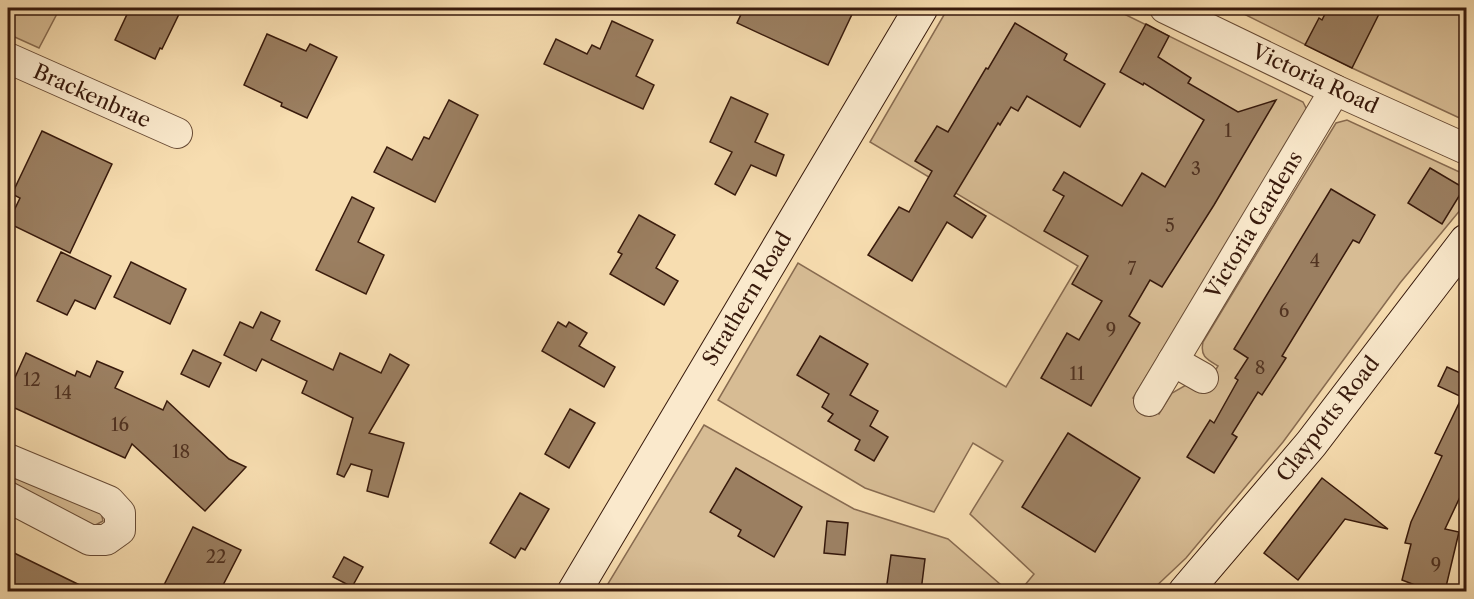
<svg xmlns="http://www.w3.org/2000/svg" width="1474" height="599" font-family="'Libre Caslon Text',serif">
	<rect width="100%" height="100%" fill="#f7ddb0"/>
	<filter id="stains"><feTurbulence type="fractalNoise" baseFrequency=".00333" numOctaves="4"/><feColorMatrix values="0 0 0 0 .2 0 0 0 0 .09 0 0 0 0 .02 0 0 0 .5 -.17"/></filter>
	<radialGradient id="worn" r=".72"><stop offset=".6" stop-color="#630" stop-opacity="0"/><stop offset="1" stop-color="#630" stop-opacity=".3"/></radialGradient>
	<g fill="#d7bc94" stroke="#886b50" stroke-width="1.5">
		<path d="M 8,8 L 60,8 L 39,48 L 8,34 Z"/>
		<path d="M 948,8 L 1112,8 L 1303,102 L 1308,112 L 1133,398 L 1159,414 L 1172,393 L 1186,385 L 1202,393 L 1218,366 C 1206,359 1200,356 1203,342 L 1336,123 L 1347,120 L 1466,175 L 1466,203 L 1400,283 L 1283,442 L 1186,558 L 1151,591 L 1020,591 L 1034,574 L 970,514 L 1003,461 L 973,443 L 934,512 L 865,488 L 718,400 L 798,263 L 1006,387 L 1078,266 L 870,142 Z"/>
		<path d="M 1232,8 L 1466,8 L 1466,121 L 1352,68 Z"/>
		<path d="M 704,425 L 854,509 L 948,539 L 1008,591 L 603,592 Z"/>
		<path d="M 8,469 L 100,507 L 103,521 L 90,528 L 8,485 Z"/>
	</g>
	<g fill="#9b7f61" stroke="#381a0c" stroke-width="1.5">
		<path d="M 130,8 L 182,8 L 162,49 L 160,48 L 155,59 L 115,40 Z"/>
		<path d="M 744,8 L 855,8 L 828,65 L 737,23 Z"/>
		<path d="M 1328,8 L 1382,8 L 1352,68 L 1305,45 L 1319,18 L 1322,20 Z"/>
		<path d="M 612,21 L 653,40 L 636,76 L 654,85 L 643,109 L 544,64 L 556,39 L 587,54 L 592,45 L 600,49 Z"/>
		<path d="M 1015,23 L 1067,54 L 1064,60 L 1105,84 L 1080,127 L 1027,96 L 1018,111 L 1011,107 L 1000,125 L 998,123 L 954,196 L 986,216 L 972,238 L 947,222 L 912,281 L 868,255 L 899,207 L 909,212 L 932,171 L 915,161 L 937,126 L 948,132 L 986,68 L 988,69 Z"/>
		<path d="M 1146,24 L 1169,36 L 1158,57 L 1191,78 L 1188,83 L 1238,112 L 1276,100 L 1214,205 L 1162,287 L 1150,280 L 1129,316 L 1140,323 L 1091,406 L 1041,378 L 1067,333 L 1079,340 L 1102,301 L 1072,284 L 1088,256 L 1044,231 L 1064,196 L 1053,190 L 1064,172 L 1122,206 L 1142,173 L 1165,187 L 1204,120 L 1144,83 L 1143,85 L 1120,72 Z"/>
		<path d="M 267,34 L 306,51 L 310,44 L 337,57 L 307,118 L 281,106 L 282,103 L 244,85 Z"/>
		<path d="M 731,97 L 768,114 L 755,142 L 784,155 L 776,176 L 751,165 L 735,195 L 715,184 L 732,152 L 710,142 Z"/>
		<path d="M 449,100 L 478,115 L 435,202 L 374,172 L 387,147 L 412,160 L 424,137 L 429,139 Z"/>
		<path d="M 42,131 L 112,164 L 70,253 L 8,223 L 20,198 L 12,194 Z"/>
		<path d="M 1430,168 L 1464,188 L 1442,224 L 1408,203 Z"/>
		<path d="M 1331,189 L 1375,215 L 1359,243 L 1353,240 L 1282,356 L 1286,358 L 1262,395 L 1258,392 L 1232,434 L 1237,437 L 1214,473 L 1187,457 L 1210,420 L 1214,423 L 1238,380 L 1235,378 L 1248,358 L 1234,349 Z"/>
		<path d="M 352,197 L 374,208 L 358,242 L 384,255 L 366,294 L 316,270 Z"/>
		<path d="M 639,215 L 675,235 L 656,268 L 678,281 L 664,305 L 610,274 L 622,254 L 618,252 Z"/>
		<path d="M 61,252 L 111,276 L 95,309 L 75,300 L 67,315 L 37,301 Z"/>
		<path d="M 131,262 L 186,289 L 170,324 L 114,297 Z"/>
		<path d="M 261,312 L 280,321 L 271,340 L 333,370 L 340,353 L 381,373 L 390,354 L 409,365 L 369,433 L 404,443 L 388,497 L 367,491 L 372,470 L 351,464 L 344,477 L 337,474 L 353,418 L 302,393 L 307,381 L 262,359 L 256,371 L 224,355 L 240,322 L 253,328 Z"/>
		<path d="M 558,322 L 566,327 L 569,322 L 587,333 L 579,346 L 615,367 L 604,387 L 542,351 Z"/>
		<path d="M 820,336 L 868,364 L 850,395 L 878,411 L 870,426 L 888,437 L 874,461 L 855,450 L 860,440 L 828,421 L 833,414 L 822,407 L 829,394 L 797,375 Z"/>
		<path d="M 193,350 L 221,363 L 209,387 L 181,374 Z"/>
		<path d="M 26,353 L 75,376 L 77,371 L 90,377 L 97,361 L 123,372 L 115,388 L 163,410 L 167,401 L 229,459 L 246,467 L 205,511 L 132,444 L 125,458 L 8,405 L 8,393 Z"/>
		<path d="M 1447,367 L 1467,376 L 1467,482 L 1445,529 L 1459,532 L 1445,591 L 1414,591 L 1415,585 L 1402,580 L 1411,544 L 1405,543 L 1411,522 L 1442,456 L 1435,453 L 1462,397 L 1438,386 Z"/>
		<path d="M 570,409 L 595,423 L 569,468 L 545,454 Z"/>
		<path d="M 1068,433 L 1140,478 L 1095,552 L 1022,507 Z"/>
		<path d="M 736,468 L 802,507 L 774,557 L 738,536 L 741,530 L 710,512 Z"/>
		<path d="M 1322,478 L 1388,529 L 1345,519 L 1298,580 L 1264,553 Z"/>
		<path d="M 520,493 L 549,509 L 525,550 L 521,548 L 515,558 L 490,543 Z"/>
		<path d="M 827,521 L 848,523 L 845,555 L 824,553 Z"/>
		<path d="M 193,527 L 241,550 L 220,591 L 161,591 Z"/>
		<path d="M 8,550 L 92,591 L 8,591 Z"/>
		<path d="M 891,555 L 925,559 L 921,591 L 886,591 Z"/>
		<path d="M 344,557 L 363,567 L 352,587 L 333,577 Z"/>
	</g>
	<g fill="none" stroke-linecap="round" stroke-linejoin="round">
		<g stroke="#684b35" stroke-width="32">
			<g id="street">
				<path d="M 1165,8 L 1335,90 L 1466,149"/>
				<path d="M 8,58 L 177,133"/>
				<path d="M 1173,361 L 1203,378"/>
				<path d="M 1149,401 L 1335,90"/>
				<path d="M 8,459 L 109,501 L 120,513 L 120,530 L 106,540 L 90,540 L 8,497"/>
			</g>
		</g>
		<g stroke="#381a0c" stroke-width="35">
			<g id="secondary">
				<path d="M 574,592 L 921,8"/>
				<path d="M 1185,592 L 1311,444 L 1466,241"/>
			</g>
		</g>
		<use href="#street" stroke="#fae9cc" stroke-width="30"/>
		<use href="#secondary" stroke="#fae9cc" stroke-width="33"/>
	</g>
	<g text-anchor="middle" stroke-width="5" stroke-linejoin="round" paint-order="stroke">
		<g font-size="18" fill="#513321">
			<text x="1228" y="137">1</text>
			<text x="1196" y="175">3</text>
			<text x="1170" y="232">5</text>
			<text x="1315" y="267">4</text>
			<text x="1132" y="275">7</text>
			<text x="1284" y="317">6</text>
			<text x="1111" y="336">9</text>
			<text x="1260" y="374">8</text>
			<text x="1077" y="380">11</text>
			<text x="32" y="386">12</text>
			<text x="63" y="399">14</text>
			<text x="120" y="431">16</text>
			<text x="181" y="458">18</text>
			<text x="216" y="563">22</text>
			<text x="1436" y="571">9</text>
		</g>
		<g font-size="21" fill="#381a0c" stroke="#fae9cc">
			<text transform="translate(1315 79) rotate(25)" y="7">Victoria Road</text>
			<text transform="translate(92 96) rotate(24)" y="7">Brackenbrae</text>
			<text transform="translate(1254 225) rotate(-59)" y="7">Victoria Gardens</text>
			<text transform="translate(747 299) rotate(-59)" y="7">Strathern Road</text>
			<text transform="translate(1328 419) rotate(-52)" y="7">Claypotts Road</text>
		</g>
	</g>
	<rect width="1474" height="599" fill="none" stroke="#f7ddb0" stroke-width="30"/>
	<rect x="9" y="9" width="1456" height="581" fill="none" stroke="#381a0c" stroke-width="3"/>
	<rect x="15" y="15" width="1444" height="569" fill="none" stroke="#381a0c" stroke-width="1.5"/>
	<rect width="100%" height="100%" filter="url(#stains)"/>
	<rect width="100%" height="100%" fill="url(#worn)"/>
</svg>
